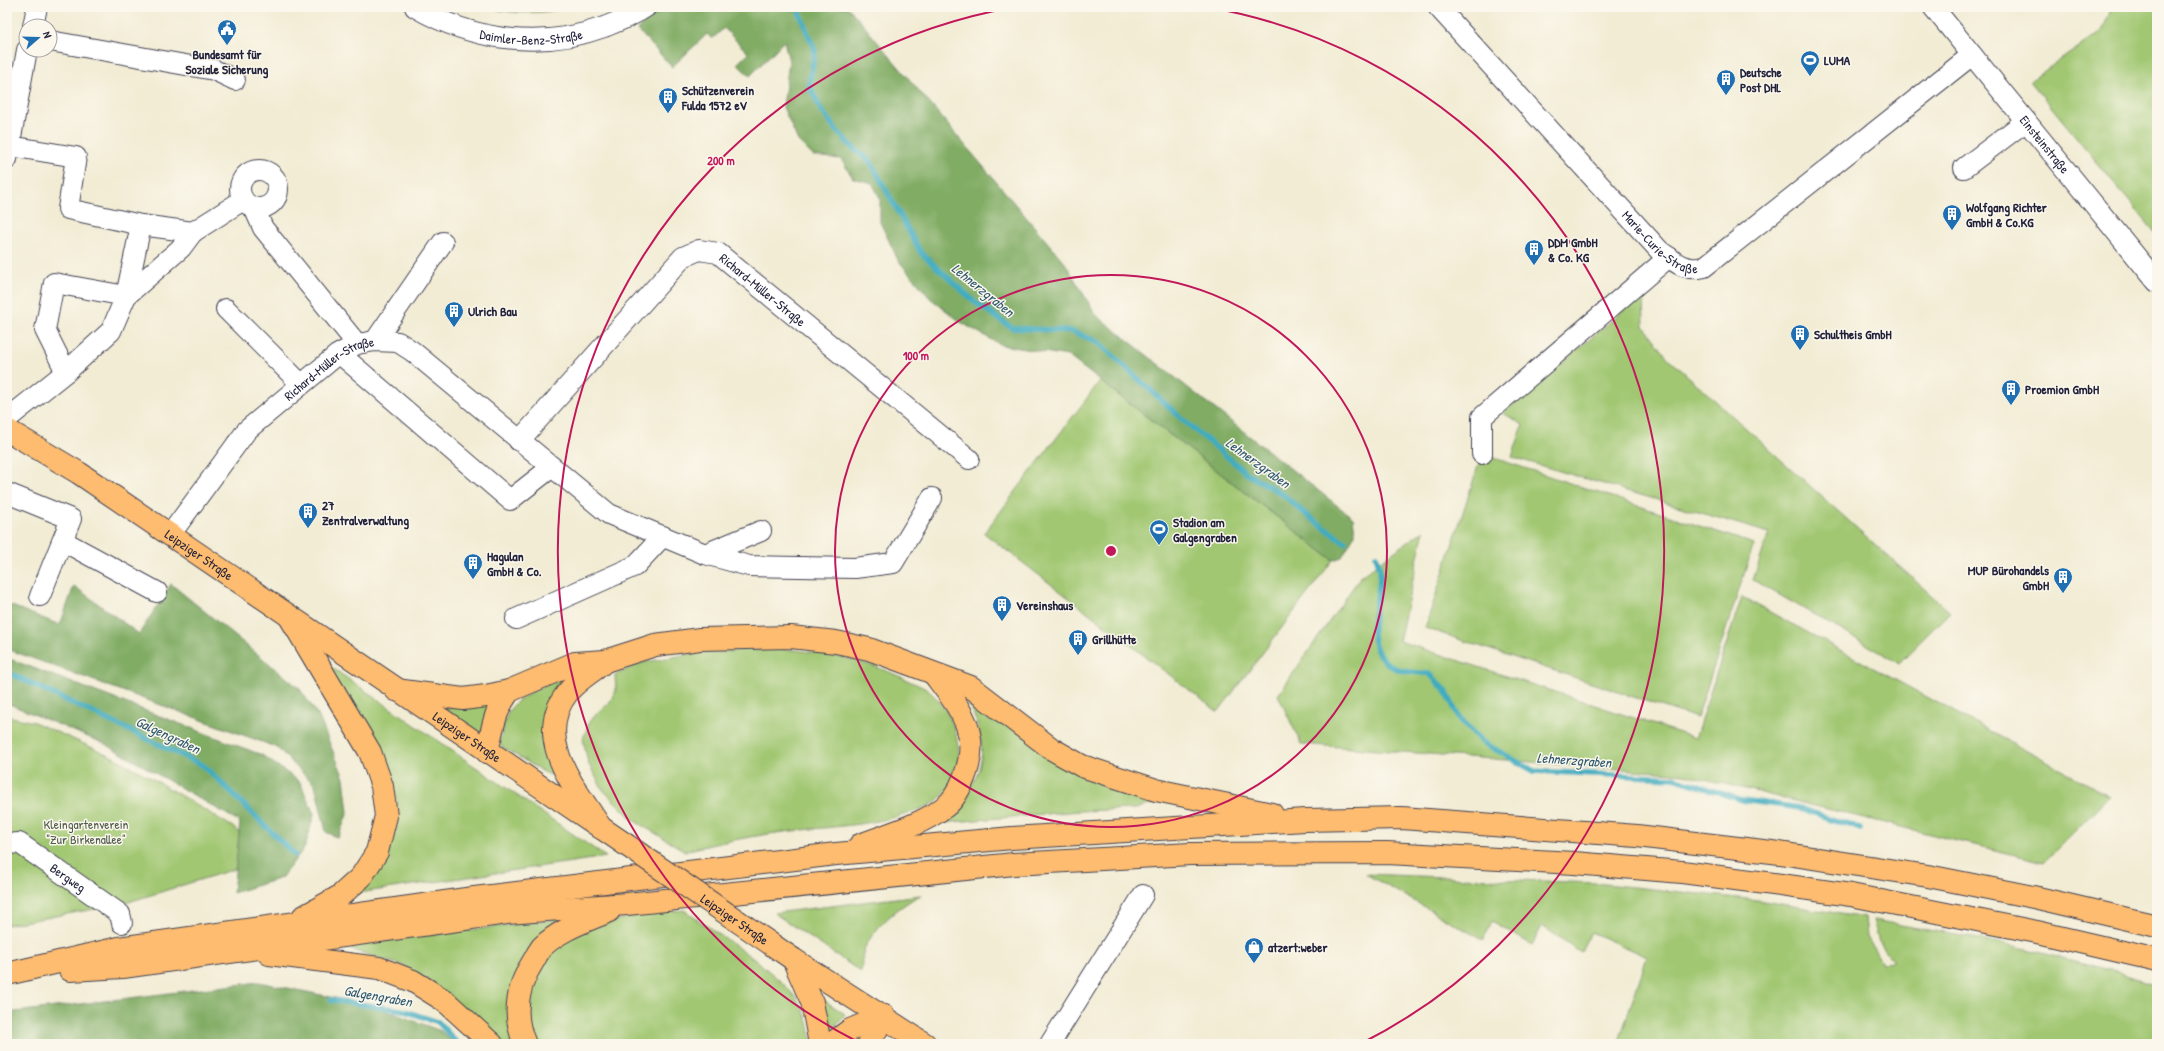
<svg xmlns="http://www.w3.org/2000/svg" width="2164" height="1051" font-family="'Patrick Hand',sans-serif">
	<rect width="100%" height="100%" fill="#fbf7ec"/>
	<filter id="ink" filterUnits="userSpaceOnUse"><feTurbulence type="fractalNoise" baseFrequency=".025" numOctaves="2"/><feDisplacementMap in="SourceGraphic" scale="8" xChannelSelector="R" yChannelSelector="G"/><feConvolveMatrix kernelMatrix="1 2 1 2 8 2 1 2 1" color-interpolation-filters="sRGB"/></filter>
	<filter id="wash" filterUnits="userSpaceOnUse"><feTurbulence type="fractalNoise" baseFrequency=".012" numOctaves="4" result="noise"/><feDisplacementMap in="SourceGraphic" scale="16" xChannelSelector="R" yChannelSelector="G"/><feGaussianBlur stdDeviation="0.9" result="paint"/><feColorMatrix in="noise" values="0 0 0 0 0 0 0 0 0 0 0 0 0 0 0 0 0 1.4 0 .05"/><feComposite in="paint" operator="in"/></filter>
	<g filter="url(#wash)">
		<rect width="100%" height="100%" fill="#f2ecd4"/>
		<g fill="#a1c772" stroke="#627456">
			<path d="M 483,7 L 570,7 C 541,15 511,14 483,7 Z"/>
			<path d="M 2112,7 L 2157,7 L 2157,235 L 2030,81 L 2102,31 Z"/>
			<path d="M 1643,294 L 1644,326 L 1668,358 L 1950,612 L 1899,663 L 1753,580 L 1769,533 L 1512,457 L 1523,425 L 1503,413 Z"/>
			<path d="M 1100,381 L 1333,560 L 1218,712 L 984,533 Z"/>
			<path d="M 1482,454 L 1754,544 L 1697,718 L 1425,628 Z"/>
			<path d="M 1424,530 L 1399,641 L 1695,738 L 1742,597 L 2110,796 L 2044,862 L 1684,774 L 1301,744 L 1278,695 L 1361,576 Z"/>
			<path d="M 771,648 C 819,651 866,659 909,681 C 915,684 925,687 930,692 C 950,709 959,735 959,759 C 958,776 944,799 928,806 C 885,825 838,826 792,831 C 756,835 721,842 685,851 L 633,820 L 603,790 L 588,763 L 583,739 L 590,720 L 609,703 L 616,691 L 615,675 L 641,663 L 689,654 Z"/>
			<path d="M 328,665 L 606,857 L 358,893 L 373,879 L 386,859 L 393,833 L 397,804 L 392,777 L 369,727 L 326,670 Z"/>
			<path d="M 576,672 L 546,749 L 553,768 L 552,774 L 549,775 L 502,747 L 499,742 C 502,733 504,722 508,713 C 516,695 558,679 576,672 Z"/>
			<path d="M 964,697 L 973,700 L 1081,774 L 1106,787 L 1154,799 L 1157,803 L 1135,809 L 1080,811 L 942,823 L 942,818 C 952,806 970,790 976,777 C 988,750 979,720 964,697 Z"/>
			<path d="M 489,703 L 482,735 L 443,707 Z"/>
			<path d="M 7,716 L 34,722 L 109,755 L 148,776 L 233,827 L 267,859 L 122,904 L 7,925 Z"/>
			<path d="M 1366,874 L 1595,883 L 1757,900 L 1865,918 L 1867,937 L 1882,963 L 1894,962 L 1879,941 L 1873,920 L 2006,944 L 2110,970 L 2157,985 L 2157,1044 L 1618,1044 L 1647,957 L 1591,932 L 1581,952 L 1542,926 L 1532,945 L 1492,921 L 1483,940 Z"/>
			<path d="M 921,895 C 900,905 870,930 863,953 C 862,959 862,966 861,972 L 774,913 Z"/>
			<path d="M 684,910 C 715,933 784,974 801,1006 C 808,1018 810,1030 812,1044 L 536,1044 C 527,1021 526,1009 532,985 C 540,955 551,949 577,935 C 615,916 643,915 684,910 Z"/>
			<path d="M 557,919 L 562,921 L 537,941 L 520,1044 L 503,1044 L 489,1031 L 404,966 L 352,950 L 352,946 L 359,944 Z"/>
			<path d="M 819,997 L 845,1014 L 829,1034 Z"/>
		</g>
		<g fill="#80ac64" stroke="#516750">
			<path d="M 664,7 L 848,7 L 1065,263 L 1096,315 L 1353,518 L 1355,534 L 1342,557 L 1333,560 L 1068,356 L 1001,345 L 962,323 L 930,298 L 898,260 L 880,222 L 880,198 L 872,183 L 853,178 L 841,159 L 813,156 L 798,141 L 783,107 L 789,61 L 784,41 L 750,76 L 737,64 L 748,53 L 724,28 L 712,39 L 707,34 L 672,67 L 637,29 Z"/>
			<path d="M 171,584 L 299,688 L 318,715 L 344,778 L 348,812 L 338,838 L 326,832 L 315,785 L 276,747 L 7,649 L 7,604 L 60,625 L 74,586 L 139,634 Z"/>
			<path d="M 7,658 L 262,755 L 300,782 L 314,814 L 305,847 L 281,878 L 233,893 L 240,822 L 107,745 L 7,703 Z"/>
			<path d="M 259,982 L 374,1006 L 441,1031 L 455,1044 L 7,1044 L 7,1013 Z"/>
		</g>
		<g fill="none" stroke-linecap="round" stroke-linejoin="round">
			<g stroke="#41acc0" stroke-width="5.5">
				<path d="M 797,7 L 815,51 L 809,85 L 821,110 L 838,132 L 853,148 L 870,161 L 921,253 L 976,303 L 1012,328 L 1071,331 L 1098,342 L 1183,420 L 1249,475 L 1281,493 L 1309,517 L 1345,542"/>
				<path d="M 1376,556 C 1377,560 1380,566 1380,571 C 1381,600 1359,642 1388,664 C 1399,673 1417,672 1430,674 L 1446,691 L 1459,718 L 1482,742 L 1534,771 L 1674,778 L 1742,800 L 1800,808 L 1860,829"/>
				<path d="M 7,672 L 204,766 L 295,855"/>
				<path d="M 331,1000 L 402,1010 L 438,1022 L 458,1044"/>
			</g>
		</g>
	</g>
	<g filter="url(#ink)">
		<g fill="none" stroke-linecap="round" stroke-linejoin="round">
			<g stroke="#414052" stroke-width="22">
				<g id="minor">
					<path id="s1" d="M 415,7 C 473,41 541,50 604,27 C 619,21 633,16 646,7"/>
					<path id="s2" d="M 1438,7 L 1659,250 C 1675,262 1684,272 1704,267 L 1972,55"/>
					<path id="s3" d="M 1933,7 L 2157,282"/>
					<path d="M 33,26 L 37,7"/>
					<path d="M 50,41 L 214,70 L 235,80"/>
					<path d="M 10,146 L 76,157 L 68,209 L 141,225 L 193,232 L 243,200"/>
					<path d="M 7,159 L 27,50"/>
					<path d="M 1964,168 L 2026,121"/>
					<circle cx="259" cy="189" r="19"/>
					<path d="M 254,208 L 263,228 L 357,344"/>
					<path d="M 126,296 L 181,248 L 193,232"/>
					<path d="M 126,296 L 141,225"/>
					<path d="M 226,309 L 301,384"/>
					<path d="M 375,341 L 443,242"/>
					<path d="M 340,354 L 510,500 L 552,467"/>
					<path d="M 7,419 L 66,372 L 111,331 L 126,296 L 54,283 L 45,330 L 66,372"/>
					<path id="s4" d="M 519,441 L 683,257 L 699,250 L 718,253 L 969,459"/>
					<path d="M 1482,454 L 1482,417 L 1669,257"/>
					<path d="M 7,493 L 71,519 L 40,596"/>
					<path id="s5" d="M 170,535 L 247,430 L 337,355 L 357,344 L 375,341 L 398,342 L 412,351 L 609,514 L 705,554 L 761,531"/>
					<path d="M 63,541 L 157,592"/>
					<path d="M 705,554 L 749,566 L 855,568 L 893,563 L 932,498"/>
					<path d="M 516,619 L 635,566 L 663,536"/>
					<path id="s6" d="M 7,844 L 19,843 L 120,914 L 122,923"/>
					<path d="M 1050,1044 L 1143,895"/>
				</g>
			</g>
			<g stroke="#414052" stroke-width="24">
				<g id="major">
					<path id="s7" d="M 7,430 L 79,473 L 625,844"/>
					<path d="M 793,959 L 925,1044"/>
				</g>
			</g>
			<g stroke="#414052" stroke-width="24">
				<g id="highway">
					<path d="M 291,619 L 370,752 L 382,786 L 386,816 L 377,852 L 361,877 L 340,896 L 303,917"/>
					<path d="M 396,690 L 463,699 L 486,696 L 509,691 L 575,663 L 605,661 L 655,645 L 700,639 L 791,637 L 836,642 L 869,649 L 971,687 L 1052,749 L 1082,766 L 1156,790 L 1272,814"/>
					<path d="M 487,752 C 493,727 494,712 509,691"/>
					<path d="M 601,828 C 576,788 531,738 568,692 C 577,680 594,671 605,661"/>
					<path d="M 860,845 C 888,834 919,826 943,808 C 953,802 960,788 964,778 C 982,733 960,709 934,674"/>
					<path d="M 269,954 L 379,968 L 413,981 L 445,1001 L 492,1044"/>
					<path d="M 793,959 L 812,1002 L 820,1044"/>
					<path d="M 70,970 L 123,967 L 507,913 L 627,904 L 1014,864 L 1190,854 L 1387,853 L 1574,863 L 1682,872 L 1781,885 L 1851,895 L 2037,932 L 2157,960"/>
					<path d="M 7,974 L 119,948 L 466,899 L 836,854 L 1012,838 L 1305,820 L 1402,818 L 1637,836 L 1780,853 L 1928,876 L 2038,898 L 2157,926"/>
					<path d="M 525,1044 C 512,1015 517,986 534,960 C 536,956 539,951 542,947 C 560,929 587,921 609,911"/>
					<path d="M 831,1044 L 850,1030 L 884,1016"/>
					<path d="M 869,1044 L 884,1016"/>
				</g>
			</g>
			<use href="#minor" stroke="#fff" stroke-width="20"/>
			<use href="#major" stroke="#fdbc6f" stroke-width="22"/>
			<use href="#highway" stroke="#fdbc6f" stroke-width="22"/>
			<g stroke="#414052" stroke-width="24" stroke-linecap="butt">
				<g id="major-bridge">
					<path id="s8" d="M 625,844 L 793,959"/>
				</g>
			</g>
			<use href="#major-bridge" stroke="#fdbc6f" stroke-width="22"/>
		</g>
	</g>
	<g fill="none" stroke="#c2185b" stroke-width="2">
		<circle cx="1111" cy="551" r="276"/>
		<path d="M860 1043A552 552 0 0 1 1015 7M1207 7A552 552 0 0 1 1362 1043"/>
	</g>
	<defs>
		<g id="civic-pin" transform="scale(1)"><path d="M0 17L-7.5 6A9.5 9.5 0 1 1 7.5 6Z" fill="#1f6fb2" stroke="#fbf7ec"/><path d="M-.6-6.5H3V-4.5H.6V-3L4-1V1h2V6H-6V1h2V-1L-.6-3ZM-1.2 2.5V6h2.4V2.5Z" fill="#fff"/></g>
		<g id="stadium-pin" transform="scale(1)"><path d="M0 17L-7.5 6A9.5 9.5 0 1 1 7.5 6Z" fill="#1f6fb2" stroke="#fbf7ec"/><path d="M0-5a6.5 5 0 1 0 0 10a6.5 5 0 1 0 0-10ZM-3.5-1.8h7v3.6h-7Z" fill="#fff"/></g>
		<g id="building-pin" transform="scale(1)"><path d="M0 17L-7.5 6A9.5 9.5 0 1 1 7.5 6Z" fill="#1f6fb2" stroke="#fbf7ec"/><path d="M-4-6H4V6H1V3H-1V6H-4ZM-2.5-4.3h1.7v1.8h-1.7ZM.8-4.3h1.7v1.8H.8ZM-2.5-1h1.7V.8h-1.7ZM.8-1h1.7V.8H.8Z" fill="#fff"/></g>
		<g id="shop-pin" transform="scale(1)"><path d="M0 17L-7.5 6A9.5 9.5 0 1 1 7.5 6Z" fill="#1f6fb2" stroke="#fbf7ec"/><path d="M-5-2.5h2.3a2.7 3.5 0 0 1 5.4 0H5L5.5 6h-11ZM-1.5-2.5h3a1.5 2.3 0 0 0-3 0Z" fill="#fff"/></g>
	</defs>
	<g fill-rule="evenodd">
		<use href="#civic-pin" x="227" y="29"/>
		<use href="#stadium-pin" x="1810" y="60"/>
		<use href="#building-pin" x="1726" y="79"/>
		<use href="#building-pin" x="668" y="97"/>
		<use href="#building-pin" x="1952" y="214"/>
		<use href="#building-pin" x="1534" y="249"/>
		<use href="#building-pin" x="454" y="311"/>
		<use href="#building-pin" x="1800" y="334"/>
		<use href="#building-pin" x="2011" y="389"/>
		<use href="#building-pin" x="308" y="512"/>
		<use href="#stadium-pin" x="1159" y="529"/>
		<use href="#building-pin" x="473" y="563"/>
		<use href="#building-pin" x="2063" y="577"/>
		<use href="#building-pin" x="1002" y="605"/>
		<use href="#building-pin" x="1078" y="639"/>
		<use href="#shop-pin" x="1254" y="947"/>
	</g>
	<g text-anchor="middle" stroke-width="3" stroke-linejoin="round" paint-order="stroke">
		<g font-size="13" fill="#22223b" stroke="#fbf7ec">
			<text dy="5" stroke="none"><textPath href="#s1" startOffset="122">Daimler-Benz-Straße</textPath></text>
			<text dy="5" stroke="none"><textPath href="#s3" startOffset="177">Einsteinstraße</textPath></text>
			<text dy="5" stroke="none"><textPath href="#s2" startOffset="325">Marie-Curie-Straße</textPath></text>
			<text dy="5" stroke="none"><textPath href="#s4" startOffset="341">Richard-Müller-Straße</textPath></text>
			<text dy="5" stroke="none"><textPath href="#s5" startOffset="234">Richard-Müller-Straße</textPath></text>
			<text dy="5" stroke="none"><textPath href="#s7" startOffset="229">Leipziger Straße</textPath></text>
			<text dy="5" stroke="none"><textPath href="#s7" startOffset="553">Leipziger Straße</textPath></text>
			<text dy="5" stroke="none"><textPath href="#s6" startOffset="72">Bergweg</textPath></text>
			<text dy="5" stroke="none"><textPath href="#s8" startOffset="133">Leipziger Straße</textPath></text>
		</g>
		<g font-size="13" font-weight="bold" fill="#22223b" stroke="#fbf7ec" text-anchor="start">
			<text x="227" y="59" text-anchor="middle">Bundesamt für<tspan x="227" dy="15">Soziale Sicherung</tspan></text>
			<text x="1824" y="65">LUMA</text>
			<text x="1740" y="77">Deutsche<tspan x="1740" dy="15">Post DHL</tspan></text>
			<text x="682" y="95">Schützenverein<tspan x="682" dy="15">Fulda 1572 eV</tspan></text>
			<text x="1966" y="212">Wolfgang Richter<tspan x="1966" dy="15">GmbH &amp; Co.KG</tspan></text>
			<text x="1548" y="247">DDM GmbH<tspan x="1548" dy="15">&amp; Co. KG</tspan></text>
			<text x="468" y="316">Ulrich Bau</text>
			<text x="1814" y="339">Schultheis GmbH</text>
			<text x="2025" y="394">Proemion GmbH</text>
			<text x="322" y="510">27<tspan x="322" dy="15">Zentralverwaltung</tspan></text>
			<text x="1173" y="527">Stadion am<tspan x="1173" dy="15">Galgengraben</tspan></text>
			<text x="487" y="561">Hagulan<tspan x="487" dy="15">GmbH &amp; Co.</tspan></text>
			<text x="2049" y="575" text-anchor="end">MUP Bürohandels<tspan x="2049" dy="15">GmbH</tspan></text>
			<text x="1016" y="610">Vereinshaus</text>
			<text x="1092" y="644">Grillhütte</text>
			<text x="1268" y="952">atzert:weber</text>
		</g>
		<g font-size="13" fill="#4e5c4e" stroke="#fbf7ec">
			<text x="86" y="829">Kleingartenverein<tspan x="86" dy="15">"Zur Birkenallee"</tspan></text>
		</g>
		<g font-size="14" font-style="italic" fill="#2e5970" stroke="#fbf7ec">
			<text transform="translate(983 290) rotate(39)" y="5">Lehnerzgraben</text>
			<text transform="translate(1258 463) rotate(36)" y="5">Lehnerzgraben</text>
			<text transform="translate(168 735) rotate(25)" y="5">Galgengraben</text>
			<text transform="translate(1574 760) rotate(4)" y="5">Lehnerzgraben</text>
			<text transform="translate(378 996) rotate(10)" y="5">Galgengraben</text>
		</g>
	</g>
	<circle cx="1111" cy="551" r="6" fill="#c2185b" stroke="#fbf7ec" stroke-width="2"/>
	<g font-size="12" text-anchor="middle" font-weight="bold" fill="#c2185b" stroke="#fbf7ec" stroke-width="3" stroke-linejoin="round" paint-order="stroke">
		<text x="721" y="165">200 m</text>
		<text x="916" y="360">100 m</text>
	</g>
	<rect width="2164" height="1051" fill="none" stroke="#fbf7ec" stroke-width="24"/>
	<g transform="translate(38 38) rotate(70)"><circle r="19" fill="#fbf7ec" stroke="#a4a2a5"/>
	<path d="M0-3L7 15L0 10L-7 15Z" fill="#1f6fb2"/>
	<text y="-6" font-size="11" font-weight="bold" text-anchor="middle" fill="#22223b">N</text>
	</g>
</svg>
